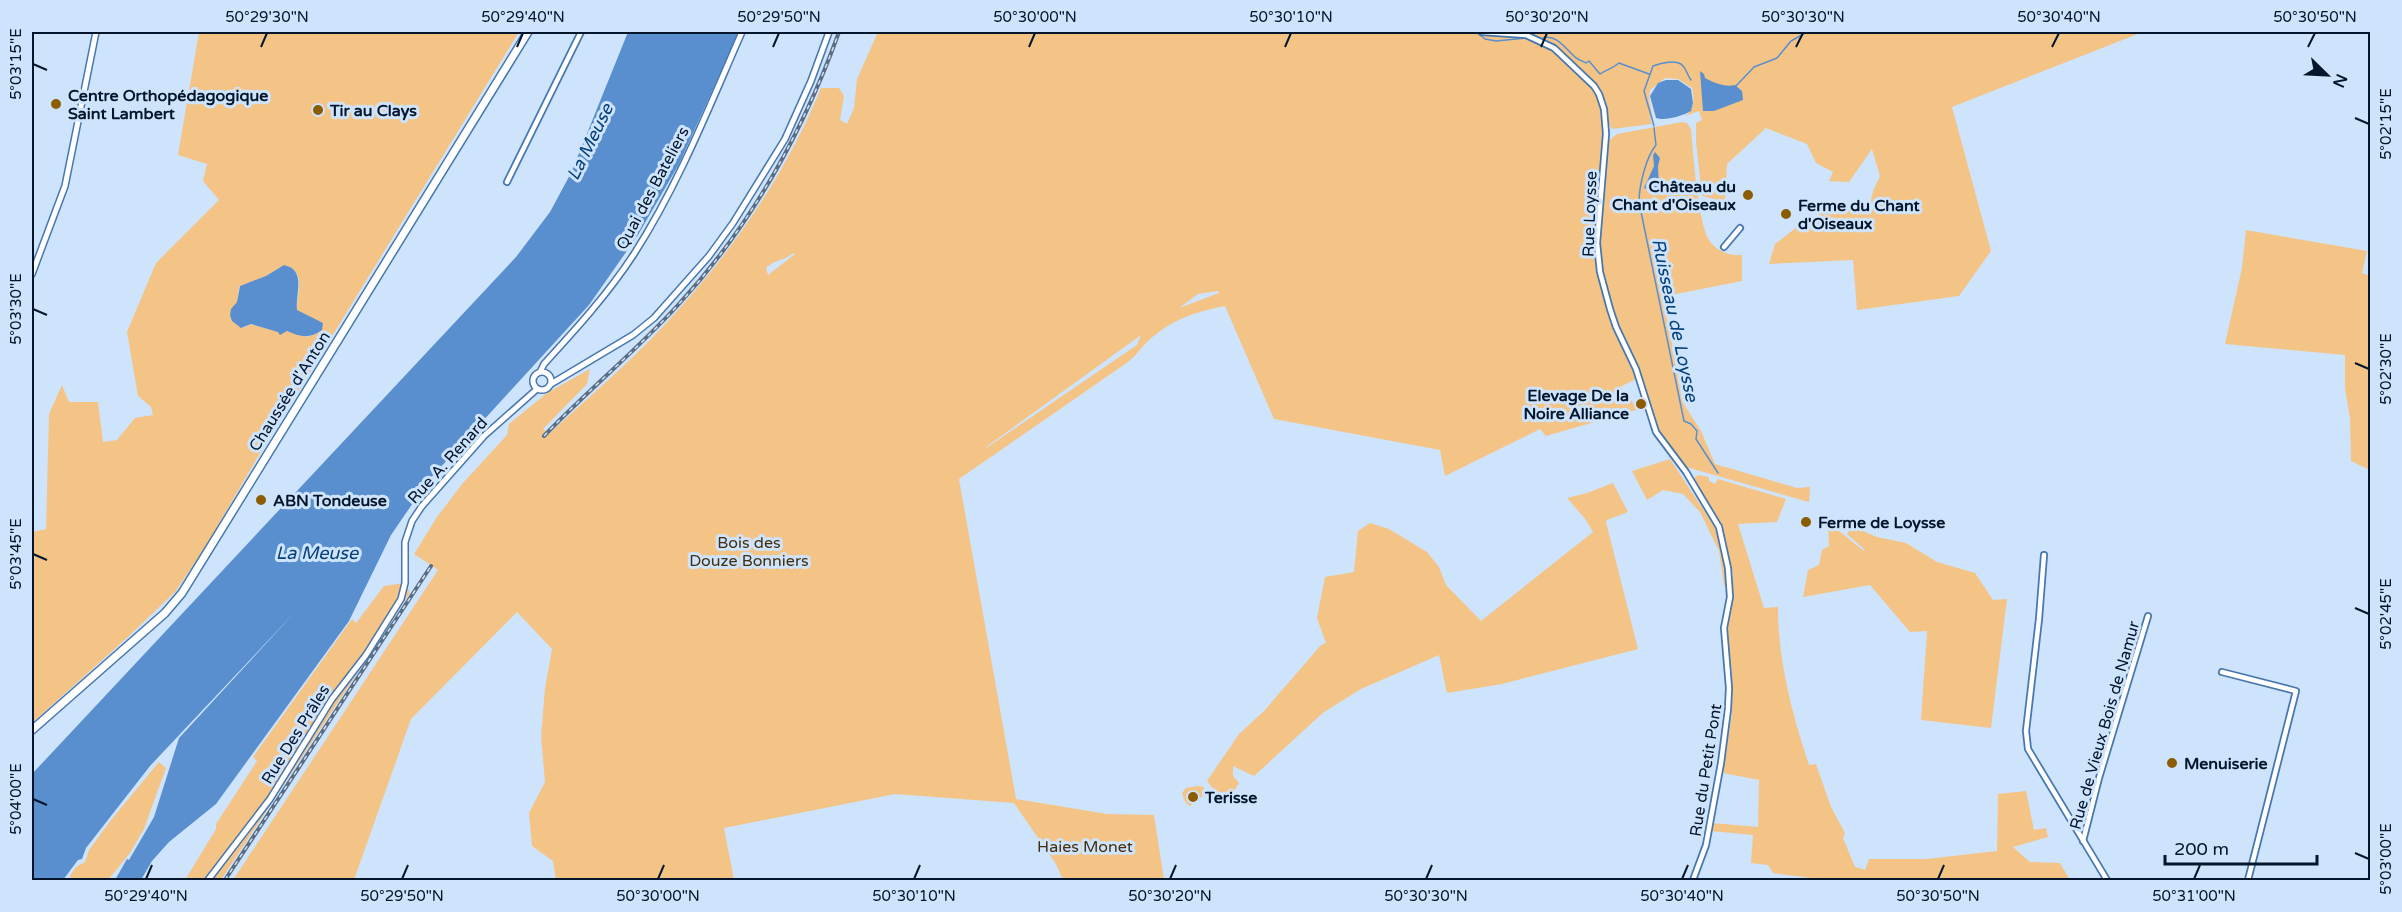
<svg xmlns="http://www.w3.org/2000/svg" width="2402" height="912" font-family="'Varela Round',sans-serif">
	<rect width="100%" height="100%" fill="#cee3fc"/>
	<g fill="#f4c486" fill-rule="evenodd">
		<path d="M 199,32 L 519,32 L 259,455 L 204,549 L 175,592 L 129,636 L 32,723 L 32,532 L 46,529 L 49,414 L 62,385 L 69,402 L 98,402 L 103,442 L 117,440 L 135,418 L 153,415 L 151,407 L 138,396 L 127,332 L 156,263 L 219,200 L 203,181 L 207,164 L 178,155 ZM 284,265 C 308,271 296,295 297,310 L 322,330 C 302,344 300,331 285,331 C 274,331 262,328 251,324 L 243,328 L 230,315 L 237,302 L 239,287 L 266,276 Z"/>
		<path d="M 878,32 L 2143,32 L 1952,107 L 1991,251 L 1959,296 L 1857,310 L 1853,260 L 1769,264 L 1775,244 L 1797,227 L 1817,218 L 1828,201 L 1868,215 L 1873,191 L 1880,176 L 1872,149 L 1849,182 L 1829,181 L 1833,172 L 1816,163 L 1807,144 L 1766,128 L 1727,164 L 1725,202 L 1702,196 L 1696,142 L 1696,123 L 1702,120 L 1699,111 L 1685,116 C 1694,109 1695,101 1692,88 L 1678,79 L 1665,78 L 1650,90 L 1649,99 L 1654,124 L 1649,115 L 1652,124 L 1612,129 C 1602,114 1606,98 1593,81 L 1591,81 C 1622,128 1596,191 1597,243 C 1598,289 1618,338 1636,379 L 1620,387 L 1630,397 L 1636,410 L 1546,436 L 1540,429 L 1445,476 L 1440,450 L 1274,419 L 1225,306 C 1197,312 1178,317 1155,335 C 1145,342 1138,354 1128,362 L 959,479 L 1016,799 L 1107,814 L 1154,815 L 1164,880 L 1063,880 L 1056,864 L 1014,803 L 895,794 L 724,828 L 734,880 L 556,880 L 553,861 L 532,846 L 529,813 L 545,782 L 541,737 L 545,688 L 552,649 L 517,612 L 411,719 L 354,880 L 233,880 L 438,570 L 414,554 L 437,517 L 463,483 L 507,435 L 509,424 L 547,393 L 590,369 L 587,384 L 543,429 L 549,434 C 593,393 639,355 678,310 C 737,245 788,169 821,88 L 839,88 L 844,96 L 840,120 L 847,124 L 854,108 L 857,79 ZM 793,253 L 795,254 L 768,275 L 766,268 C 777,258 783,262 793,253 ZM 1218,291 L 1219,293 L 1179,308 L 1198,294 ZM 1141,335 L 1137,345 L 986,448 L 986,447 Z"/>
		<path d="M 1682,122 L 1687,123 L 1691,129 C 1693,152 1698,223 1709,240 C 1716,251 1729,256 1742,255 L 1742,281 L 1661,297 L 1670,331 L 1682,401 L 1701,431 L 1715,464 L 1797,488 L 1810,487 L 1809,502 L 1686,467 L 1662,437 L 1638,370 L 1611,306 L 1601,261 L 1600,234 L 1607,142 L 1617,134 Z"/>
		<path d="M 2246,230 L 2367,251 L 2362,273 L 2370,276 L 2370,470 L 2351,461 L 2350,419 L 2345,388 L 2345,355 L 2225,344 L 2242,268 Z"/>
		<path d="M 1670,459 L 1717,530 L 1725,563 L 1727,588 L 1724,585 L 1719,551 L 1700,512 L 1683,494 L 1663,490 L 1647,500 L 1632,471 Z"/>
		<path d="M 1698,475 L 1709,477 L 1709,481 L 1715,484 L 1718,479 L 1786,499 L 1777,522 L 1738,524 L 1764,608 L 1778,607 C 1778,661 1792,713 1809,765 L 1816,764 L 1831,807 L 1845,833 L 1843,838 L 1855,867 L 1865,870 L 1869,859 L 1926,859 L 1997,851 L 1998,794 L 2026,791 L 2034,830 L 2046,828 L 2048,837 L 2013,847 L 2030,862 L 2060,863 L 2070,880 L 1827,880 L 1773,873 L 1768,865 L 1751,863 L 1753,835 L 1711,831 L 1712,823 L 1758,827 L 1759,780 L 1723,773 L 1732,713 L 1732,674 L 1726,628 L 1733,596 L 1733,574 L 1721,528 L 1694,478 Z"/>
		<path d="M 1613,483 L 1628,512 L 1607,520 L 1606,522 L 1638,649 L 1502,684 L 1447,693 L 1439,655 L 1361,689 L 1324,712 L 1254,776 L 1233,766 L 1233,776 L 1239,783 L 1227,802 L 1217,794 L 1207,781 L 1239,734 L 1264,711 L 1321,645 L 1326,643 L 1317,618 L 1325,577 L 1354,572 L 1358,531 L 1370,523 L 1389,529 L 1427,552 L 1439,567 L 1446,585 L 1481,621 L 1593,532 L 1586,520 L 1567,498 L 1587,493 Z"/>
		<path d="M 1857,517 L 1865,532 L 1877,537 L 1906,543 L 1937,562 L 1975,573 L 1993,600 L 2007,599 L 1991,728 L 1921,720 L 1927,631 L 1910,632 L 1870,585 L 1803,597 L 1808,570 L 1819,565 L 1822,550 L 1829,546 L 1828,522 L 1864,551 L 1865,550 L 1847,534 Z"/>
		<path d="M 405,583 L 410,593 L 221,880 L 185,880 L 216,829 L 216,824 L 257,761 L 253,757 L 352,619 L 356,623 L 384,586 Z"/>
		<path d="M 159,762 L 166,768 L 144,829 L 130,853 L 108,880 L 71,879 L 70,876 L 76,867 L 85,862 L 89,850 L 111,820 Z"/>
		<path d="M 1198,786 L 1204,787 L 1205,794 L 1190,806 L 1185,802 L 1182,793 L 1186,788 Z"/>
	</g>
	<g fill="#598fce">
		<path d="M 628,32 L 739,32 L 679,164 L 638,235 L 589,305 L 428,481 L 391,535 L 349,621 L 216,804 L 169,842 L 152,861 L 141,880 L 115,880 L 127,859 L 129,860 L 154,817 L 179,738 L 296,611 L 150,766 L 86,848 L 82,859 L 78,860 L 63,880 L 32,880 L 32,774 L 516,257 L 550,212 L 571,173 Z"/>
		<path d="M 1700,71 L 1704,74 L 1705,78 C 1712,82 1726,88 1735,85 L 1742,91 L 1743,100 L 1714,111 L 1703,111 Z"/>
		<path d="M 1666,80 L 1678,80 L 1691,89 L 1693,103 L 1691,111 C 1682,116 1665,121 1656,118 L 1650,96 L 1658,83 Z"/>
		<path d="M 1655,152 L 1660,158 L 1658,166 L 1659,188 L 1653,192 L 1653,182 L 1649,184 L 1651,190 L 1644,188 L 1654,166 L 1653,155 Z"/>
		<path d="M 284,265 C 307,270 295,294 297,310 L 323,323 L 322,330 C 310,339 300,337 287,331 L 280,335 L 278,332 L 251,324 L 241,328 L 232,321 L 230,315 L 231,309 L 237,302 L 240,286 L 266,276 Z"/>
	</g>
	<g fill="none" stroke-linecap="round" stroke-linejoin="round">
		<g stroke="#598fce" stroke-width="1.5">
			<path d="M 1462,32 L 1476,32 L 1485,39 L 1496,41 L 1527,38"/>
			<path d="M 1543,38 C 1556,34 1565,48 1574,56 C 1576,59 1583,61 1586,63 L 1589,61 L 1600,74 C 1607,69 1612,69 1619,63 L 1649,74"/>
			<path d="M 1735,87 L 1754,67 L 1777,58 L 1791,41 L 1807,32"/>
			<path d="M 1654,126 L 1644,91 L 1653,66 C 1661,63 1677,59 1683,66 C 1687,70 1687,75 1691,80"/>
			<path d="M 1654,128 L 1656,145 C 1646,157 1639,186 1639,202 L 1684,421 L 1691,424 L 1697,431 L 1696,439 L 1718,473"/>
		</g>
		<g stroke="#4777af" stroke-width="8">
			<g id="minor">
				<path d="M 1482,32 L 1526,35 L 1554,48 L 1594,86 L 1599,94 L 1604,109 L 1606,134 L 1597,243 L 1600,272 L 1610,309 L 1616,327 L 1636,369 L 1656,432 L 1686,472 L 1719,527 L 1728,568 L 1730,597 L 1724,628 L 1729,688 L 1728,709 L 1721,763 L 1706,845 L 1693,880"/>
				<path d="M 507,182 L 581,32"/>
				<path d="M 1724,247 L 1740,228"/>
				<path d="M 2044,555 L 2039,619 L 2026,731 L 2028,749 L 2107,880"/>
				<path d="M 2222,672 L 2296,691 L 2248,880"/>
				<path d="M 2083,841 L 2099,778 L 2148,616"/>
			</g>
		</g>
		<g stroke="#4777af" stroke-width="8">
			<g id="tertiary">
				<path d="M 32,274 L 65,186 L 96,32"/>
				<circle cx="542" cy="381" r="9"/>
				<path d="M 540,372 L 544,364 C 576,329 608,294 634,254 C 679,184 709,107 742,32"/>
				<path d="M 551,384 L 633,335 L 654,318 L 709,256 L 733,223 L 785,139 L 811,81 L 829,32"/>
				<path d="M 208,880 L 270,799 L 332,699 L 366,655 L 401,599 L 405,583 L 405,542 L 412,521 L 422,506 L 484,436 L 537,389"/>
			</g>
		</g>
		<g stroke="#4777af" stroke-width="10">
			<path id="primary" d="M 32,730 L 165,613 L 182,593 L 528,32"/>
		</g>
		<use href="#minor" stroke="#fff" stroke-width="4.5"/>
		<use href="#tertiary" stroke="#fff" stroke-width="5"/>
		<use href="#primary" stroke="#fff" stroke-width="7"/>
		<g stroke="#596d84" stroke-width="4">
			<g id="rail">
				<path d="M 544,436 C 587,391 636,351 678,305 C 750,227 803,132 839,32"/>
				<path d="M 225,880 L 431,566"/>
			</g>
		</g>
		<use href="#rail" stroke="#cee3fc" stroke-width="1.5" stroke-dasharray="4.5" stroke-linecap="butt"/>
	</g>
	<path fill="none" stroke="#04162c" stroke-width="2" d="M 261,47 L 267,33M 517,47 L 523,33M 773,47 L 779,33M 1029,47 L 1035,33M 1285,47 L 1291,33M 1541,47 L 1547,33M 1796,47 L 1803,33M 2052,47 L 2059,33M 2308,47 L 2315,33M 33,64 L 47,70M 2355,118 L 2369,124M 33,309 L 47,315M 2355,363 L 2369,369M 33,554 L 47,560M 2355,608 L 2369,614M 33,799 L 47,805M 2355,853 L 2369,859M 146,879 L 152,865M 402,879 L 408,865M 658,879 L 664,865M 914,879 L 920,865M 1170,879 L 1176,865M 1426,879 L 1432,865M 1682,879 L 1688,865M 1938,879 L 1944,865M 2194,879 L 2200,865"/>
	<g fill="#8c5c03" stroke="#cee3fc" stroke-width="2">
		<circle cx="56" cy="104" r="6"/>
		<circle cx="318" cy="110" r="6"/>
		<circle cx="1748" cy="195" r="6"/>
		<circle cx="1786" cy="214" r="6"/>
		<circle cx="1641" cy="404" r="6"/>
		<circle cx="261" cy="500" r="6"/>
		<circle cx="1806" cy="522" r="6"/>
		<circle cx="2172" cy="763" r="6"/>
		<circle cx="1193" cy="797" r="6"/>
	</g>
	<g text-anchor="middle" stroke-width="6" stroke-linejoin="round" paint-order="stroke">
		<g font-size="16" font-weight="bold" fill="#04162c" stroke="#cee3fc" text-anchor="start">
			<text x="68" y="101">Centre Orthopédagogique<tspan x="68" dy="18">Saint Lambert</tspan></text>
			<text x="330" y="116">Tir au Clays</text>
			<text x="1736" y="192" text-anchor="end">Château du<tspan x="1736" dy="18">Chant d'Oiseaux</tspan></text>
			<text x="1798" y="211">Ferme du Chant<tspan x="1798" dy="18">d'Oiseaux</tspan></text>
			<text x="1629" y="401" text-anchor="end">Elevage De la<tspan x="1629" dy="18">Noire Alliance</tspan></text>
			<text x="273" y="506">ABN Tondeuse</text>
			<text x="1818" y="528">Ferme de Loysse</text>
			<text x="2184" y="769">Menuiserie</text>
			<text x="1205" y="803">Terisse</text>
		</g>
		<g font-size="16" fill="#04162c" stroke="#cee3fc">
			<text transform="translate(652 188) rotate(-62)" y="6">Quai des Bateliers</text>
			<text transform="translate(1589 214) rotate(-88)" y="6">Rue Loysse</text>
			<text transform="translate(289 391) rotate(-58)" y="6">Chaussée d'Anton</text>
			<text transform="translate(447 460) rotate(-48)" y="6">Rue A. Renard</text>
			<text transform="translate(2104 725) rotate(-74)" y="6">Rue de Vieux Bois de Namur</text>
			<text transform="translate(295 734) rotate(-58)" y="6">Rue Des Prâles</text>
			<text transform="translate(1705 770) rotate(-81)" y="6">Rue du Petit Pont</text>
		</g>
		<g font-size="16" fill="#432d0c" stroke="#cee3fc">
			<text x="749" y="548">Bois des<tspan x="749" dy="18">Douze Bonniers</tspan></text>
			<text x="1085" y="852">Haies Monet</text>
		</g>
		<g font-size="18" font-style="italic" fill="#05407a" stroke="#cee3fc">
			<text transform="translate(590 142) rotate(-64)" y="6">La Meuse</text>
			<text transform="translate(1675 320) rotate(78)" y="6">Ruisseau de Loysse</text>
			<text x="317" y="559">La Meuse</text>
		</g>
	</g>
	<rect width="2402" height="912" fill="none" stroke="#cee3fc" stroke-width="66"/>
	<g transform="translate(2327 75) rotate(114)" stroke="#cee3fc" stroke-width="4.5" paint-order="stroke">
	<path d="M0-4.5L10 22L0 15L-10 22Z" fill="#04162c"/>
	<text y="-9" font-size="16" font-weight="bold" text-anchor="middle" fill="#04162c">N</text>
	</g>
	<path d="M2165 855v9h152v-9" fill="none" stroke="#04162c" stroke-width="3"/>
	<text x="2174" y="855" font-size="18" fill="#04162c" stroke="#cee3fc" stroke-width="4.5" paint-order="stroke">200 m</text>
	<rect x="33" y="33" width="2336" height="846" fill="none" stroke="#04162c" stroke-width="2"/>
	<g font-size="15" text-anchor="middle" fill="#04162c">
		<text x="267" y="22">50°29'30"N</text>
		<text x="523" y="22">50°29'40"N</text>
		<text x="779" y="22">50°29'50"N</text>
		<text x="1035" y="22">50°30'00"N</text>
		<text x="1291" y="22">50°30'10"N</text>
		<text x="1547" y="22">50°30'20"N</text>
		<text x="1803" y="22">50°30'30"N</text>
		<text x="2059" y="22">50°30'40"N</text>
		<text x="2315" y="22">50°30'50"N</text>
		<text transform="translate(16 64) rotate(-90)" y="5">5°03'15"E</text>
		<text transform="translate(2386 124) rotate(-90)" y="5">5°02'15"E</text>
		<text transform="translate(16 309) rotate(-90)" y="5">5°03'30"E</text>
		<text transform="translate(2386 369) rotate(-90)" y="5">5°02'30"E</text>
		<text transform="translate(16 554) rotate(-90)" y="5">5°03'45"E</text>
		<text transform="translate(2386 614) rotate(-90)" y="5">5°02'45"E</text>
		<text transform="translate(16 799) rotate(-90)" y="5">5°04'00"E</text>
		<text transform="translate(2386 859) rotate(-90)" y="5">5°03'00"E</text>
		<text x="146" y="901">50°29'40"N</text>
		<text x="402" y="901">50°29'50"N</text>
		<text x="658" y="901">50°30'00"N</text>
		<text x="914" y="901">50°30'10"N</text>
		<text x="1170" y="901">50°30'20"N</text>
		<text x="1426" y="901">50°30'30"N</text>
		<text x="1682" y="901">50°30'40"N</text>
		<text x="1938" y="901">50°30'50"N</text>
		<text x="2194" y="901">50°31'00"N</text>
	</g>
</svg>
